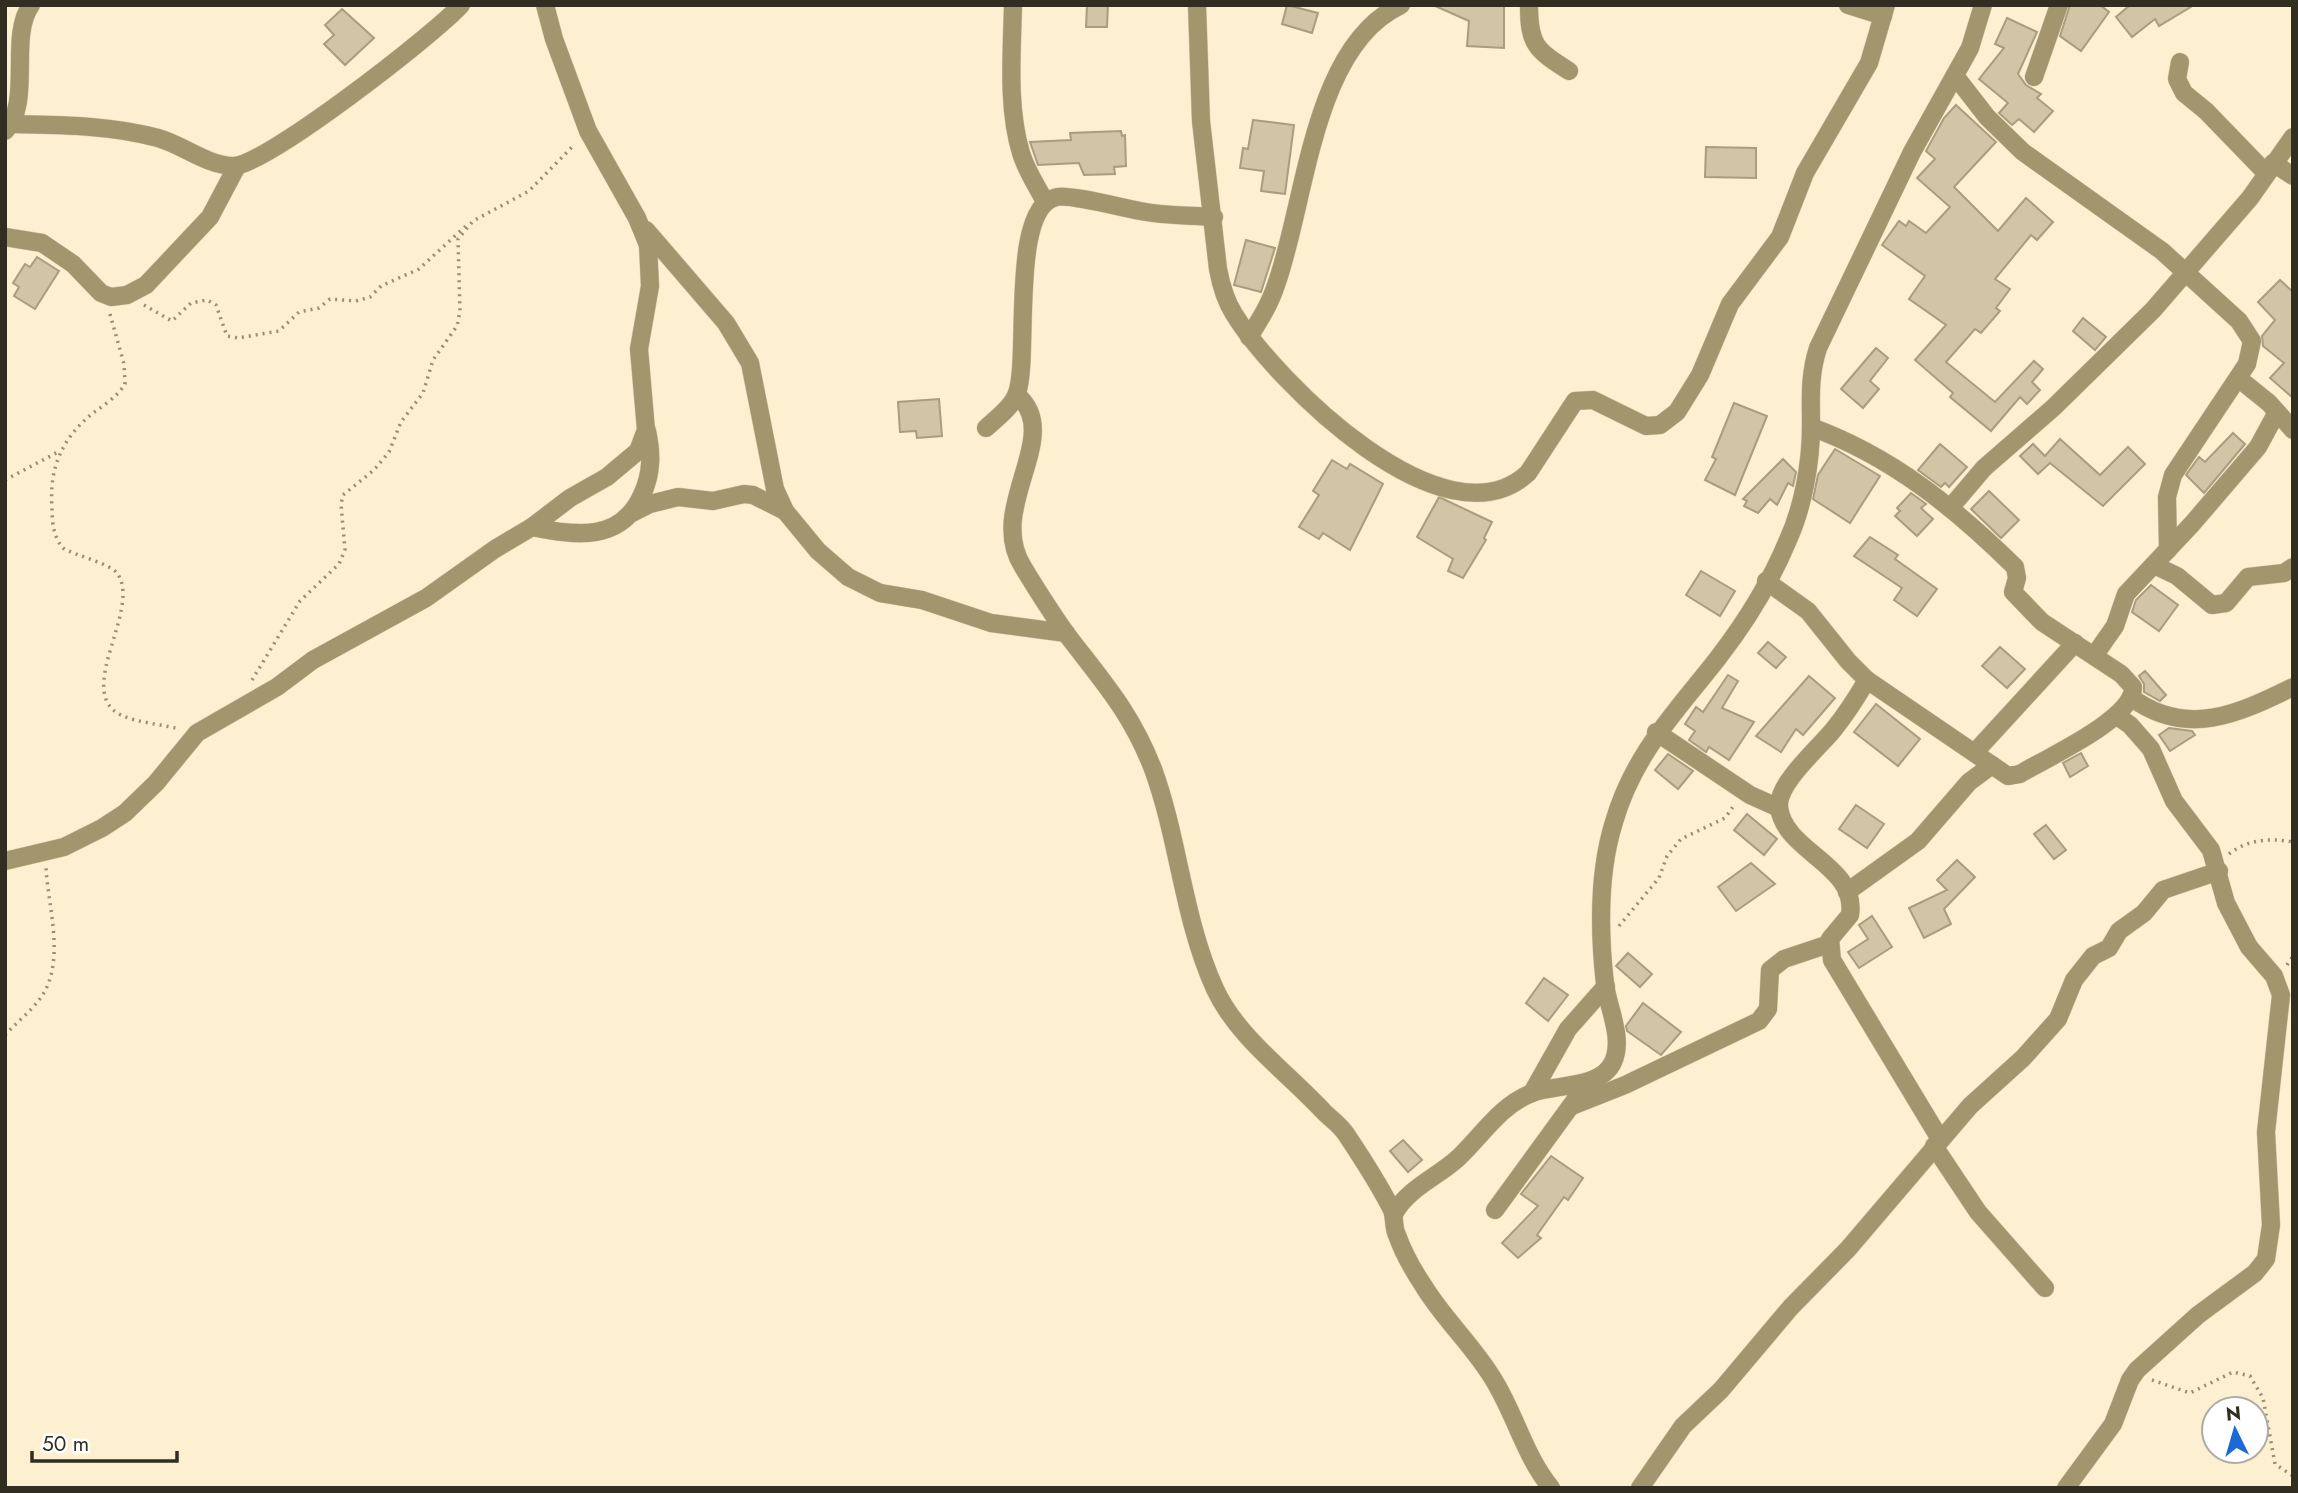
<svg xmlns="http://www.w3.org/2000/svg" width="2298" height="1493" font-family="Jost,sans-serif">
	<rect width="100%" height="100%" fill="#fcf0d0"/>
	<g fill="#d1c5a6" stroke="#a89d7e" stroke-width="2">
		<path d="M 1087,5 L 1108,5 L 1107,27 L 1086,27 Z"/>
		<path d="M 1287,5 L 1318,13 L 1312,33 L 1282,24 Z"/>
		<path d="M 1433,5 L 1504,5 L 1504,48 L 1467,46 L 1469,21 Z"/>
		<path d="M 2070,5 L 2100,5 L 2109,12 L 2081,51 L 2060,36 Z"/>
		<path d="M 2130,5 L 2194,5 L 2159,26 L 2155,19 L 2132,37 L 2116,17 Z"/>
		<path d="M 342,9 L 374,38 L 345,65 L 324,44 L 334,35 L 325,25 Z"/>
		<path d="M 2007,18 L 2037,32 L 2018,74 L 2026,85 L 2041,94 L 2037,98 L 2053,111 L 2034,132 L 2019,119 L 2012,125 L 1999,113 L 2008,103 L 1979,79 L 2004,48 L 1995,44 Z"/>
		<path d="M 1956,105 L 1996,142 L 1954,187 L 1998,231 L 2026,198 L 2053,222 L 2037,240 L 2031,235 L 1995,279 L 2010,289 L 1996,308 L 2000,311 L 1981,333 L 1975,329 L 1946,362 L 1995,402 L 2034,361 L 2043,369 L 2032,382 L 2040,390 L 2027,404 L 2020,397 L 1991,431 L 1950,397 L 1953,393 L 1915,360 L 1946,325 L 1909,299 L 1925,276 L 1882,245 L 1899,221 L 1906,226 L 1909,221 L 1926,233 L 1950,207 L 1917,178 L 1935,159 L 1926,151 L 1944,118 Z"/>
		<path d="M 1253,120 L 1294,125 L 1285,194 L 1261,191 L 1264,171 L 1240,168 L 1243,148 L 1248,149 Z"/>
		<path d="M 1121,131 L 1122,136 L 1125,135 L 1126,166 L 1114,167 L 1115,174 L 1084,175 L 1079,163 L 1038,165 L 1030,142 L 1071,140 L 1070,133 Z"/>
		<path d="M 1706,147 L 1756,148 L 1756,178 L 1705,177 Z"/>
		<path d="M 1246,240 L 1275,248 L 1261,292 L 1234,285 Z"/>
		<path d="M 37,257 L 59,271 L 35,309 L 14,296 L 19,287 L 13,283 L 25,264 L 30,267 Z"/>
		<path d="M 2280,280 L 2293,292 L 2293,398 L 2270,378 L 2284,363 L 2263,346 L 2262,336 L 2275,320 L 2258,302 Z"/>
		<path d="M 2083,318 L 2106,337 L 2095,350 L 2073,331 Z"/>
		<path d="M 1876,348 L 1888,358 L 1870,381 L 1879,389 L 1863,408 L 1841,389 Z"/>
		<path d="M 939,399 L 942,436 L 917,438 L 916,431 L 900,432 L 898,402 Z"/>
		<path d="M 1734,403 L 1767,416 L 1735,495 L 1705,480 L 1716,459 L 1712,457 Z"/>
		<path d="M 2233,433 L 2245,444 L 2204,493 L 2186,475 L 2199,457 L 2205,462 Z"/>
		<path d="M 2060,439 L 2100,475 L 2128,447 L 2145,464 L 2103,506 L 2050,463 L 2038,474 L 2020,456 L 2033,444 L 2045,456 Z"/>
		<path d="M 1940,444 L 1967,467 L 1949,487 L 1945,483 L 1941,487 L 1918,470 Z"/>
		<path d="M 1835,449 L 1880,476 L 1850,523 L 1813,499 L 1818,475 Z"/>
		<path d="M 1783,459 L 1796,472 L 1793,486 L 1788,483 L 1777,505 L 1770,499 L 1758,513 L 1744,506 L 1747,501 L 1743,499 Z"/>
		<path d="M 1332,460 L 1347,469 L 1350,464 L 1383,484 L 1350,550 L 1323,533 L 1319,539 L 1299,527 L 1319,495 L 1313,491 Z"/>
		<path d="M 1989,491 L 2019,520 L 2001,538 L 1971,509 Z"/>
		<path d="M 1911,493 L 1926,504 L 1921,508 L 1933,519 L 1917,536 L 1895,516 L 1900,511 L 1897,508 Z"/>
		<path d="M 1439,497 L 1492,522 L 1484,538 L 1486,540 L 1463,578 L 1448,571 L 1453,559 L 1417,537 Z"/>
		<path d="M 1870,537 L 1898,555 L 1895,559 L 1937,589 L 1917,616 L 1894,600 L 1902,588 L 1854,556 Z"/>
		<path d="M 1701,571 L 1735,591 L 1720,616 L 1686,595 Z"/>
		<path d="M 2151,585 L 2178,605 L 2159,631 L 2132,612 L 2136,600 Z"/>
		<path d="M 1768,642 L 1786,657 L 1776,668 L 1758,653 Z"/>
		<path d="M 2000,647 L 2025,669 L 2007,688 L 1982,666 Z"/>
		<path d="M 2145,671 L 2166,695 L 2160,701 L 2144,692 L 2144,684 L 2139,676 Z"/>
		<path d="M 1728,675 L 1738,681 L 1722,708 L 1754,722 L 1729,760 L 1709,747 L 1706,752 L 1689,740 L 1695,731 L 1685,724 L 1696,707 L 1703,712 Z"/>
		<path d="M 1809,676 L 1835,698 L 1803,735 L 1796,729 L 1781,752 L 1756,736 Z"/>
		<path d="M 1876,704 L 1920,739 L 1898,766 L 1854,732 Z"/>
		<path d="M 2169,728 L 2192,731 L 2195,735 L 2170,751 L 2159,735 Z"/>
		<path d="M 2081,753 L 2088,766 L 2070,777 L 2063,763 Z"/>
		<path d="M 1668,754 L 1693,771 L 1678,789 L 1655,770 Z"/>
		<path d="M 1856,805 L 1884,824 L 1867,848 L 1839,829 Z"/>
		<path d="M 1747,814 L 1777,839 L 1764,855 L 1734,830 Z"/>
		<path d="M 2046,825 L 2066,850 L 2054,859 L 2034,834 Z"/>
		<path d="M 1957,860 L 1975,877 L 1944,909 L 1951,924 L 1924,938 L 1909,908 L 1947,890 L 1937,880 Z"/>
		<path d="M 1751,863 L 1775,884 L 1736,911 L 1718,887 Z"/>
		<path d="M 1872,916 L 1892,947 L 1859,968 L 1848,952 L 1868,939 L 1859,925 Z"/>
		<path d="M 1628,953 L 1652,974 L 1640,987 L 1616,966 Z"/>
		<path d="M 1544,978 L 1568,995 L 1548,1021 L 1526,1003 Z"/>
		<path d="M 1643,1003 L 1681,1032 L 1661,1055 L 1627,1031 L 1626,1026 Z"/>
		<path d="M 1403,1140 L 1422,1160 L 1408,1172 L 1390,1151 Z"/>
		<path d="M 1551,1156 L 1583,1178 L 1568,1200 L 1564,1197 L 1537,1235 L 1541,1238 L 1518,1258 L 1502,1243 L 1538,1206 L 1521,1194 Z"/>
	</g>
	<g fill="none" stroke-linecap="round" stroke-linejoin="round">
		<g stroke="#d8cdb0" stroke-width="19">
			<g id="minor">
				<path d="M 1013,5 C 1012,53 1007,107 1021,153 C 1026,170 1037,186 1045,202"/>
				<path d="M 1197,5 L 1201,121 L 1218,269 C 1221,285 1225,300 1234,314 C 1276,382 1445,550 1528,473 L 1575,401 L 1593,400 L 1646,426 L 1660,425 L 1677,412 L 1700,375 L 1730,304 L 1780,237 L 1805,173 L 1869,63 L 1886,5"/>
				<path d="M 1529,5 C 1529,45 1536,50 1569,71"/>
				<path d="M 1848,5 L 1883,16"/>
				<path d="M 2180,62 L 2177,79 L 2184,93 L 2206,111 L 2266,173"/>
				<path d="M 1956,77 L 1987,117 L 2023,152 L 2162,251 L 2239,321 L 2252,341 L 2247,364 L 2173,475 L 2167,497 L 2168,550"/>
				<path d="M 2034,77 L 2059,5"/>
				<path d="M 11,124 C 60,125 111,125 158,138 C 183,145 206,165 233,166 C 264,167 435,34 461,5"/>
				<path d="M 5,131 C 33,102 8,37 31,5"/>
				<path d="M 2273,163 L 2293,176"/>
				<path d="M 646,230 L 726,323 L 750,363 L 775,489 L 785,511 L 818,551 L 848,577 L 880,593 L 922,600 L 991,623 L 1066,633"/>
				<path d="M 5,237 L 42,243 L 73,264 L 101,293 L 111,297 L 127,295 L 146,285 L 210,217 L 237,166"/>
				<path d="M 1249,337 C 1259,321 1270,304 1276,285 C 1306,203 1312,46 1401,5"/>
				<path d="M 2238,378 L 2269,403 L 2293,430"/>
				<path d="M 1017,395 C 1065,436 985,507 1023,567 C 1037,590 1052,614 1068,636 C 1103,682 1131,712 1153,769 C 1179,840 1183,919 1215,989 C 1237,1037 1288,1073 1324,1112 C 1331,1119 1340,1125 1346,1134 C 1362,1158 1379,1184 1392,1210 C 1395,1218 1393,1227 1397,1235 C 1403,1252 1413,1270 1423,1285 C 1444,1320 1475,1347 1495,1382 C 1516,1417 1525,1456 1551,1488"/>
				<path d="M 986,428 C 997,418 1012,407 1017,393 C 1030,357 1009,206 1057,197 C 1070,194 1123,208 1140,211 C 1164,216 1189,215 1214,217"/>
				<path d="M 1950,508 L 1984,468 L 2053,408 L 2153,310 L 2250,198 L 2293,137"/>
				<path d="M 632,513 L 650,504 L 678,497 L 713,501 L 744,494 L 753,495 L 785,511"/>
				<path d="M 532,527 C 576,536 621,542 642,495 C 652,473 652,454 647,431"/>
				<path d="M 2154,565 L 2177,576 L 2212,605 L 2226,603 L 2248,577 L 2284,573 L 2293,567"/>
				<path d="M 1766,581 L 1808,611 L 1848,661 L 1867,680 L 2008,776 L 2020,774 C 2046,758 2134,719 2133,687 L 2121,674 L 2042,622 L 2013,592 L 2017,578 L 2015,567 C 1954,507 1891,456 1811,427"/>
				<path d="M 2094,656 L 2115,626 L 2126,594 L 2192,524 L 2258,447 L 2277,412"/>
				<path d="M 1867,680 C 1857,697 1847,713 1834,729 C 1820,747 1777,783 1779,807 C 1784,852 1858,865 1850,915 L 1830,939 L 1832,960 L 1940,1139"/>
				<path d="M 2132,698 C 2187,738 2238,714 2293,687"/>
				<path d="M 1656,732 L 1750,795 L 1779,808"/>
				<path d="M 1976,751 L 2075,643"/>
				<path d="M 5,861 L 64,847 L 102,828 L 125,813 L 156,783 L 197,733 L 277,687 L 313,660 L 426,598 L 495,549 L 532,527 L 570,498 L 607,477 L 638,451 L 646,430 L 639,349 L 650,286 L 648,245 L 637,218 L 588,131 L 554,39 L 545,5"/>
				<path d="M 1847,892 L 1918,841 L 1969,782 L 1992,765"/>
				<path d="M 1532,1093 L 1568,1029 L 1606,986"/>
				<path d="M 1572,1106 L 1625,1085 L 1759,1021 L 1768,1009 L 1770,970 L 1784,959 L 1829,944"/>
				<path d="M 1934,1146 L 1978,1212 L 2045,1288"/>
				<path d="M 1495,1210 L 1578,1096"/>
				<path d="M 1394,1214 C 1407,1189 1437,1177 1457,1159 C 1481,1137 1500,1105 1532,1093 C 1555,1084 1601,1089 1613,1062 C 1624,1038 1608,1008 1605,984 C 1599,931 1598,873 1614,822 C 1634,753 1676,712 1718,658 C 1745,623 1771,581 1788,540 C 1803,507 1811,463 1811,426 C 1811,398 1809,376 1818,348 L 1912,152 L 1970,48 L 1983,5"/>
				<path d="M 1640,1488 L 1683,1426 L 1721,1390 L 1791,1307 L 1848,1249 L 1970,1106 L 2023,1058 L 2058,1019 L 2074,980 L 2093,956 L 2109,948 L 2119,931 L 2144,913 L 2163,890 L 2219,871"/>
				<path d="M 2066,1488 L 2113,1424 L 2130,1380 L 2137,1370 L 2198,1315 L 2255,1273 L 2266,1259 L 2271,1225 L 2266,1132 L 2281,995 L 2274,976 L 2249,947 L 2226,903 L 2211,850 L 2174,801 L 2151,749 L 2130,725 L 2117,716"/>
			</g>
		</g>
		<g stroke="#968d77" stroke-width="3.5" stroke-dasharray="2 5" stroke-linecap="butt">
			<path d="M 144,305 L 172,321 L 191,303 L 207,300 L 216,305 L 227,336 L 238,338 L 279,331 L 299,312 L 319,308 L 330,299 L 356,301 L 370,297 L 381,286 L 419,269 L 468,224"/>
			<path d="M 110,314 L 124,364 L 125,384 C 118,396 104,405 93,413 C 62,438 49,468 52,507 C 52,522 53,536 63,548 C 76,556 109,563 117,573 C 143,608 73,692 121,715 C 138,723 161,724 179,729"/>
			<path d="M 5,480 L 58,452"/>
			<path d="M 252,680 L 300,601 L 339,564 L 345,550 L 341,504 L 343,495 L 374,470 L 389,452 L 401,422 L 423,393 L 433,360 L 457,326 L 460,311 L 458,239 L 473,221 L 529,191 L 575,144"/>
			<path d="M 2229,854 C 2248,839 2270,838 2293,842"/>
			<path d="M 1619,926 L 1659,878 L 1667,856 L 1681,839 L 1725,818 L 1735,804"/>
			<path d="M 2287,965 L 2293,956"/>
			<path d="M 5,1035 C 16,1023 30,1012 39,1000 C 67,964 48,908 46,868"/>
			<path d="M 2152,1380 L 2190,1393 L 2233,1372 L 2250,1376 L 2263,1398 L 2275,1464 L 2293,1476"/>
		</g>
		<use href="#minor" stroke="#a3956d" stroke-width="18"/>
	</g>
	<rect width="2298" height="1493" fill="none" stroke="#322d21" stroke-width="14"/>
	<g transform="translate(2235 1430) rotate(355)"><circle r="33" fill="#ffffff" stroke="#adaba6" stroke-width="2"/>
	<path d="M0-5L12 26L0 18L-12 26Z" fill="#1b6ad5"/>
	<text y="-10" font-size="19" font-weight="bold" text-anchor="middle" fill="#322d21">N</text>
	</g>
	<path d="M32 1451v10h145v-10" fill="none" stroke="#322d21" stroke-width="3.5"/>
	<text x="42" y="1451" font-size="21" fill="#322d21" stroke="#ffffff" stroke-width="5" paint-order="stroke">50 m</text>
</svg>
